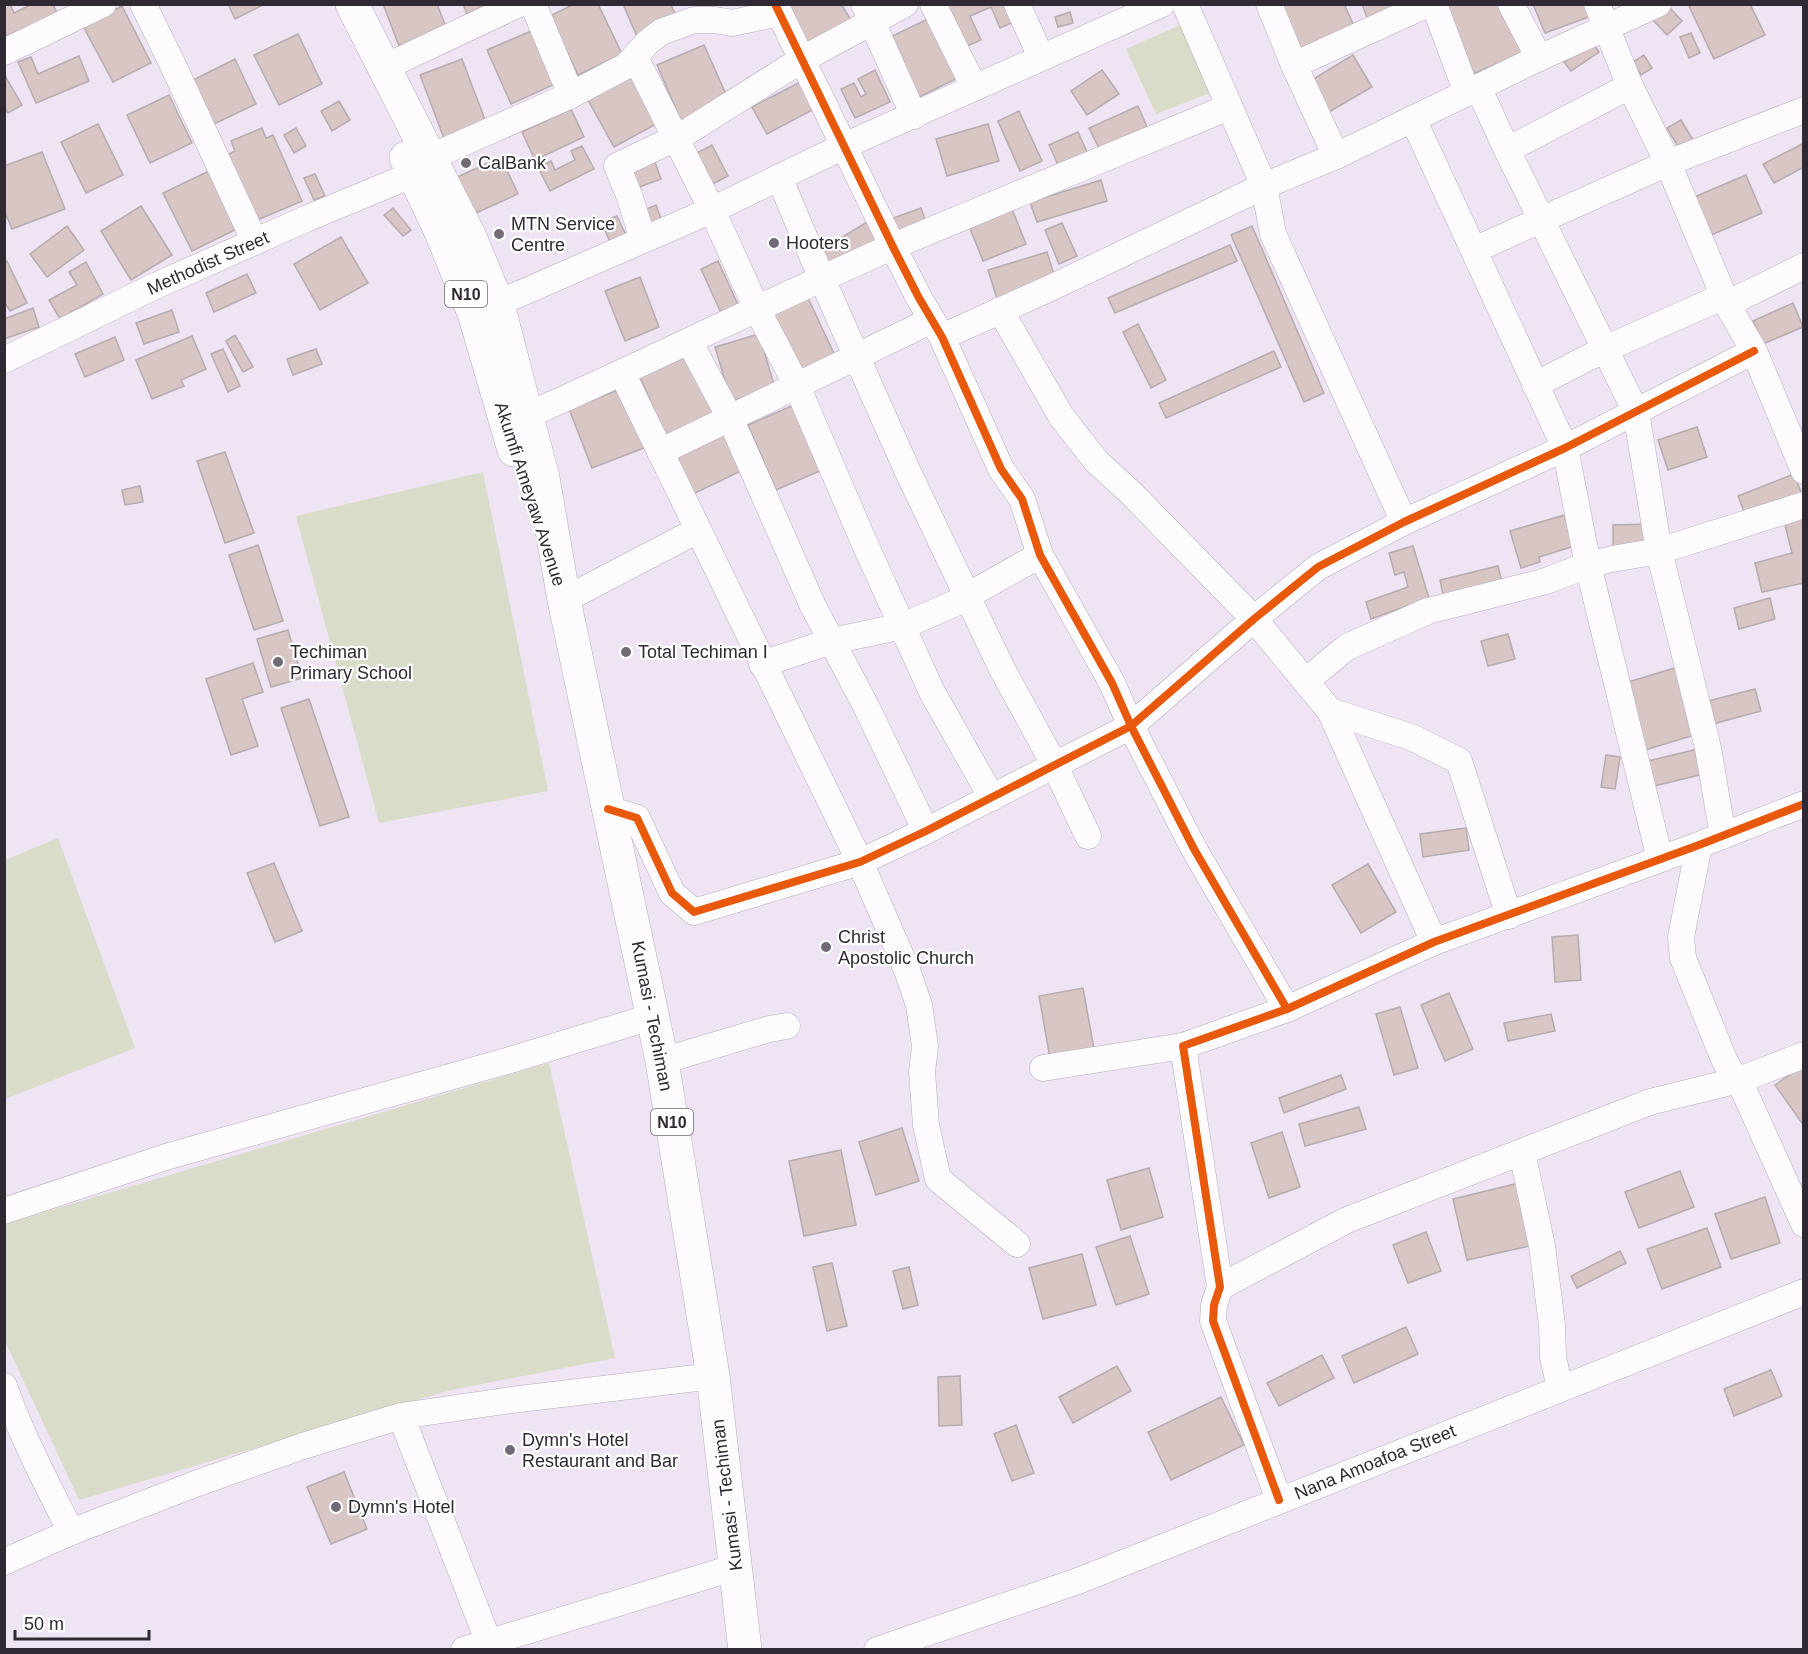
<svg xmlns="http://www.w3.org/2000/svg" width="1808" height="1654" font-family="Helvetica,sans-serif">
	<rect width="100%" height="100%" fill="#efe4f4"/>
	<g fill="#d9dcc9">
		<path d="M 1187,22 L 1215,91 L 1156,114 L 1126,49 Z"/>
		<path d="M 483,472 L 548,791 L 379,823 L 296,516 Z"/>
		<path d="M 58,838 L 135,1048 L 5,1099 L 5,860 Z"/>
		<path d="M 549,1063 L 615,1358 L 451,1390 L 79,1500 L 5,1341 L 4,1224 Z"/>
	</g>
	<g fill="#d7c6c4" stroke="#b6abaf" stroke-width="1.5">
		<path d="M 4,4 L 10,4 L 14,13 L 32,4 L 53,4 L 57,13 L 5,37 Z"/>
		<path d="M 228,4 L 265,4 L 235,19 Z"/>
		<path d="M 383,4 L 437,4 L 446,27 L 399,46 Z"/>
		<path d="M 463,4 L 489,4 L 467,14 Z"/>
		<path d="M 574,4 L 598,4 L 622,54 L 578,75 L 550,16 Z"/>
		<path d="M 623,4 L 671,4 L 678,22 L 638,39 Z"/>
		<path d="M 784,4 L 841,4 L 851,20 L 809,45 Z"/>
		<path d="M 952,4 L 1011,4 L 1018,20 L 1000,28 L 991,7 L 970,16 L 981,40 L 961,49 L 942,9 Z"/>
		<path d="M 1275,4 L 1344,4 L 1355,28 L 1298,54 Z"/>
		<path d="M 1362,4 L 1407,4 L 1368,20 Z"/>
		<path d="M 1447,4 L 1505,4 L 1526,51 L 1471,75 Z"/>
		<path d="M 1533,4 L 1589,4 L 1594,15 L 1545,33 Z"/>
		<path d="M 1688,4 L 1750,4 L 1765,35 L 1714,59 Z"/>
		<path d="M 122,6 L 151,63 L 113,82 L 83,26 Z"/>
		<path d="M 1668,6 L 1682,21 L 1667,35 L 1653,20 Z"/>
		<path d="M 1070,12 L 1073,23 L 1058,27 L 1055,17 Z"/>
		<path d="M 932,17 L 960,77 L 915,99 L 886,39 Z"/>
		<path d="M 531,31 L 555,84 L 511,104 L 487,50 Z"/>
		<path d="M 1691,33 L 1700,53 L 1689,58 L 1680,37 Z"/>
		<path d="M 298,34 L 322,84 L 279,105 L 254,55 Z"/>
		<path d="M 1593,43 L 1599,52 L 1571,71 L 1564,62 Z"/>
		<path d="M 704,45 L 730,103 L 682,123 L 657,65 Z"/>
		<path d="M 1353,55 L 1372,87 L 1329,112 L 1310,81 Z"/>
		<path d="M 1644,55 L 1652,68 L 1641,75 L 1633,62 Z"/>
		<path d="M 79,56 L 89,81 L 36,103 L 18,62 L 31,57 L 38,74 Z"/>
		<path d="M 235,59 L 256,104 L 214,124 L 193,80 Z"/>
		<path d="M 462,59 L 487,125 L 445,141 L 420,75 Z"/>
		<path d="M 875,70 L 890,102 L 855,118 L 841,89 L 854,83 L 861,97 L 866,94 L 858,79 Z"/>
		<path d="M 1102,70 L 1119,94 L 1087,115 L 1071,91 Z"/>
		<path d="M 4,74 L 22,105 L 8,113 L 4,107 Z"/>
		<path d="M 634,75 L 660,122 L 614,147 L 588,100 Z"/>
		<path d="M 802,81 L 816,108 L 767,134 L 752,107 Z"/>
		<path d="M 169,95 L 192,143 L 150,163 L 127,115 Z"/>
		<path d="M 339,101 L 350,120 L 332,131 L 321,111 Z"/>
		<path d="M 1138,106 L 1147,127 L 1099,148 L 1089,128 Z"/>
		<path d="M 571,109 L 584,137 L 535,160 L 522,132 Z"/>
		<path d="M 1019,111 L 1042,161 L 1020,171 L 998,121 Z"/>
		<path d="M 1681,120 L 1696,145 L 1682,153 L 1667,128 Z"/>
		<path d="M 98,124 L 123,175 L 86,193 L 61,142 Z"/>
		<path d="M 988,124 L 999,161 L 947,176 L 936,139 Z"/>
		<path d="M 262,128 L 266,138 L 273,135 L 302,201 L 255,221 L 227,155 L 235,151 L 231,141 Z"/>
		<path d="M 296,128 L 306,146 L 294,153 L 284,135 Z"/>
		<path d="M 1078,132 L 1088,154 L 1059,167 L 1049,145 Z"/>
		<path d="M 1804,143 L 1804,167 L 1774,183 L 1763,164 Z"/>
		<path d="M 712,145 L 728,176 L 711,185 L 695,154 Z"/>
		<path d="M 582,146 L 594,169 L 550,191 L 538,167 L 551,161 L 555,170 L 575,160 L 571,151 Z"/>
		<path d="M 42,152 L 65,209 L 12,229 L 4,210 L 4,166 Z"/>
		<path d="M 501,157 L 518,194 L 467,217 L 451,180 Z"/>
		<path d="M 654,159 L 661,179 L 631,190 L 624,170 Z"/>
		<path d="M 211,170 L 239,228 L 192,251 L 163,193 Z"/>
		<path d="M 315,174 L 325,196 L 314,200 L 304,178 Z"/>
		<path d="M 1746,175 L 1762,213 L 1709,236 L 1692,198 Z"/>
		<path d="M 1101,180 L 1107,201 L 1037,222 L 1030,202 Z"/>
		<path d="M 656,205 L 664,227 L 650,232 L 642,211 Z"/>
		<path d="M 141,206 L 172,255 L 131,280 L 101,231 Z"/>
		<path d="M 393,208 L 411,230 L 403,236 L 384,215 Z"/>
		<path d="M 921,208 L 927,225 L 897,236 L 891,219 Z"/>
		<path d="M 1012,209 L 1026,244 L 983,261 L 969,226 Z"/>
		<path d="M 617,216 L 627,237 L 611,244 L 601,222 Z"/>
		<path d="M 867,222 L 878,240 L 832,268 L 821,250 Z"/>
		<path d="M 1062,223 L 1077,256 L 1059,264 L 1045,230 Z"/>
		<path d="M 67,226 L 84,250 L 47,277 L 30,254 Z"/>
		<path d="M 1252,226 L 1324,393 L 1304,402 L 1231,235 Z"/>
		<path d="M 341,237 L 368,283 L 320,310 L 294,264 Z"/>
		<path d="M 1230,245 L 1237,261 L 1115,313 L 1108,298 Z"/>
		<path d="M 1047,252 L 1056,281 L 997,299 L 988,270 Z"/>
		<path d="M 7,261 L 27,303 L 10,311 L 4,301 L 4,262 Z"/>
		<path d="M 718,261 L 739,307 L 722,315 L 701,269 Z"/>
		<path d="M 86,262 L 103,294 L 60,319 L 49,300 L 77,285 L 69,272 Z"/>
		<path d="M 247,274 L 256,293 L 214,312 L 206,293 Z"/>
		<path d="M 640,277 L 659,327 L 625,341 L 605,291 Z"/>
		<path d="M 808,298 L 836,358 L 800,375 L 772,314 Z"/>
		<path d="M 1793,303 L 1803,327 L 1763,344 L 1753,321 Z"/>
		<path d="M 33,308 L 39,327 L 4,339 L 4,319 Z"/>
		<path d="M 172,310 L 179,332 L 144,344 L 136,323 Z"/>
		<path d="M 1138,324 L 1166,380 L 1151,388 L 1123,332 Z"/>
		<path d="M 759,334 L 775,388 L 731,401 L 715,347 Z"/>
		<path d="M 235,335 L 253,367 L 243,372 L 226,341 Z"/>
		<path d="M 192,336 L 206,369 L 181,380 L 184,386 L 152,399 L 136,360 Z"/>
		<path d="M 115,337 L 124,360 L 85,377 L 75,354 Z"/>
		<path d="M 223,349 L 240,386 L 228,392 L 211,354 Z"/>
		<path d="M 316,349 L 322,364 L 293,375 L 287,359 Z"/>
		<path d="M 1274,351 L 1281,367 L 1166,418 L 1159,403 Z"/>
		<path d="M 688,356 L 716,420 L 668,442 L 640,377 Z"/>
		<path d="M 626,387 L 649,446 L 592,468 L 569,409 Z"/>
		<path d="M 794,405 L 822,470 L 776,490 L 748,425 Z"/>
		<path d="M 1697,427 L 1707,457 L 1668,470 L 1658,440 Z"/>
		<path d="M 724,434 L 743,470 L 691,495 L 673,459 Z"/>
		<path d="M 225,452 L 254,533 L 225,543 L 197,461 Z"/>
		<path d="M 1794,474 L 1803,497 L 1747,519 L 1738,496 Z"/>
		<path d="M 140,486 L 143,502 L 125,505 L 122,490 Z"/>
		<path d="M 1568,514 L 1578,545 L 1539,557 L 1540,562 L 1521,568 L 1510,531 Z"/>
		<path d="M 1804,516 L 1804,583 L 1762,592 L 1755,563 L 1792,553 L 1784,521 Z"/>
		<path d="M 1652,524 L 1653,545 L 1613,546 L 1613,525 Z"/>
		<path d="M 258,545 L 283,621 L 254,630 L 229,555 Z"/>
		<path d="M 1413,546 L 1429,598 L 1371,619 L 1366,602 L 1408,587 L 1404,572 L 1395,575 L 1389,553 Z"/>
		<path d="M 1498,566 L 1504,590 L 1445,604 L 1440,580 Z"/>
		<path d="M 1770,598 L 1775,619 L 1739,629 L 1734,608 Z"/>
		<path d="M 288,630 L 302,678 L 271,687 L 257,639 Z"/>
		<path d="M 1508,634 L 1515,659 L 1488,666 L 1481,641 Z"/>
		<path d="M 253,663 L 263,692 L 242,699 L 258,746 L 231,755 L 206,679 Z"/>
		<path d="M 1681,666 L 1701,733 L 1645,750 L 1625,683 Z"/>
		<path d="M 1755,689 L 1761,711 L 1709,725 L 1704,702 Z"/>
		<path d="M 309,699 L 349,817 L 320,826 L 281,708 Z"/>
		<path d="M 1698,749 L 1704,774 L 1654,786 L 1648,761 Z"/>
		<path d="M 1606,755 L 1620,757 L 1615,789 L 1601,787 Z"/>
		<path d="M 1466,828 L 1469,850 L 1423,857 L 1420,834 Z"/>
		<path d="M 274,863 L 302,931 L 275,942 L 247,873 Z"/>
		<path d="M 1368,864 L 1396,912 L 1361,933 L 1332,885 Z"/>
		<path d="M 1578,935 L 1581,980 L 1555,982 L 1552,937 Z"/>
		<path d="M 1083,988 L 1094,1049 L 1050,1058 L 1039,996 Z"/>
		<path d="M 1449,993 L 1473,1049 L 1445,1061 L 1421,1005 Z"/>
		<path d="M 1400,1007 L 1418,1068 L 1394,1075 L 1376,1014 Z"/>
		<path d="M 1551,1014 L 1555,1031 L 1508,1041 L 1504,1023 Z"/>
		<path d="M 1804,1065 L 1804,1126 L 1775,1085 Z"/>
		<path d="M 1341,1075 L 1346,1089 L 1284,1113 L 1279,1098 Z"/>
		<path d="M 1359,1107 L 1366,1129 L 1305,1146 L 1299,1124 Z"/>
		<path d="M 902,1128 L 919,1181 L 876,1195 L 859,1142 Z"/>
		<path d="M 1282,1132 L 1300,1187 L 1269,1198 L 1251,1143 Z"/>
		<path d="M 841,1150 L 856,1225 L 804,1236 L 789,1161 Z"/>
		<path d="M 1149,1168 L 1163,1217 L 1121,1230 L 1107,1180 Z"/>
		<path d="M 1680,1171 L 1694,1207 L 1639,1228 L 1625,1192 Z"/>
		<path d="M 1519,1183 L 1534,1245 L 1467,1260 L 1453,1199 Z"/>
		<path d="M 1765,1197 L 1780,1243 L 1731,1259 L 1715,1214 Z"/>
		<path d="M 1707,1228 L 1721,1267 L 1662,1289 L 1647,1249 Z"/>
		<path d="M 1426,1232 L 1441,1271 L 1408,1283 L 1393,1245 Z"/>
		<path d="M 1130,1236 L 1149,1294 L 1116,1305 L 1096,1247 Z"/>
		<path d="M 1620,1251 L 1626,1263 L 1577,1288 L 1571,1276 Z"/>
		<path d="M 1082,1254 L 1096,1305 L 1043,1319 L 1029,1268 Z"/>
		<path d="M 832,1263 L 847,1326 L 827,1331 L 813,1267 Z"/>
		<path d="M 909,1267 L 918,1305 L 903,1309 L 893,1271 Z"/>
		<path d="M 1406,1327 L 1418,1354 L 1354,1383 L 1342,1356 Z"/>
		<path d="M 1322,1355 L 1334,1378 L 1279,1406 L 1267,1383 Z"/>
		<path d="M 1117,1366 L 1131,1391 L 1073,1423 L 1059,1397 Z"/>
		<path d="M 1771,1370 L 1782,1396 L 1734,1416 L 1724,1389 Z"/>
		<path d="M 960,1376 L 962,1425 L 939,1426 L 938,1377 Z"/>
		<path d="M 1221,1397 L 1244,1445 L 1171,1480 L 1148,1432 Z"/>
		<path d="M 1016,1425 L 1034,1473 L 1012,1481 L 994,1434 Z"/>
		<path d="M 344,1472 L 367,1529 L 331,1544 L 307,1487 Z"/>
	</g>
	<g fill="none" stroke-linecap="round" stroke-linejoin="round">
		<g stroke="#b6adba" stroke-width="27">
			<g id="minor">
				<path d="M 143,4 L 171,61 L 255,242"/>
				<path d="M 533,4 L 571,95"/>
				<path d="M 775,4 L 893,247 L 919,298 L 942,337 L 1001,469 L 1022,499 L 1040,555 L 1112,683 L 1131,726 L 1194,849 L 1287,1009"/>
				<path d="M 864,4 L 914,116"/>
				<path d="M 933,4 L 974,87"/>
				<path d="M 1017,4 L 1041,57"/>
				<path d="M 1185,4 L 1264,186 L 1273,234 L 1404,522"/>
				<path d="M 1269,4 L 1294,65 L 1336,156"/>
				<path d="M 1434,4 L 1467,93"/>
				<path d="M 1511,4 L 1539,58"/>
				<path d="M 1597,4 L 1630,86 L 1668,163 L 1727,304 L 1754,351 L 1804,471"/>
				<path d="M 4,52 L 103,4"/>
				<path d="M 635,57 L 712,210 L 757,309 L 797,386 L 864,542 L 932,692 L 992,798"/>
				<path d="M 1294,65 L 1428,4"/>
				<path d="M 383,68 L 519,4"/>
				<path d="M 1478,87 L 1507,150 L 1636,412 L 1659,551 L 1708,748 L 1723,836"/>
				<path d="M 1413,119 L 1565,448 L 1588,565 L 1660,859"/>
				<path d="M 1507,150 L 1630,86"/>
				<path d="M 431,157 L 571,95 L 626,66 L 648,42 L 661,32 L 694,20 L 715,20 L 732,23 L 779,13"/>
				<path d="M 779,177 L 822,279 L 908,472 L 1002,669 L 1054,764 L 1088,836"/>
				<path d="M 643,239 L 629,195 L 617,166 L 682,135 L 801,60 L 905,4"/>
				<path d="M 1474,250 L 1668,163 L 1804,110"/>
				<path d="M 1727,304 L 1804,266"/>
				<path d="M 1000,310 L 1061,416 L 1096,461 L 1130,492 L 1254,619 L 1330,711 L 1411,737 L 1459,761 L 1509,916"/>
				<path d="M 480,311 L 712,210 L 844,146 L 1162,4"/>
				<path d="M 942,337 L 1057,285 L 1264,186 L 1336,156 L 1539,58 L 1658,4"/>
				<path d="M 689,341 L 730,418 L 813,606 L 866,706 L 926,831"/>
				<path d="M 4,360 L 153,287 L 308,218 L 414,174"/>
				<path d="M 622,373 L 860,862 L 907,970 L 919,1005 L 925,1046 L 922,1072 L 926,1125 L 938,1179 L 1017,1244"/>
				<path d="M 1535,385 L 1605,349 L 1724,296"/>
				<path d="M 528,415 C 651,361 771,300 894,246 C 1005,199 1118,153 1229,107"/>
				<path d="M 660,452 L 932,320"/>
				<path d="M 564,600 L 698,530"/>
				<path d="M 762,664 L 832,641 L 903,626 L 967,598 L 967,596 L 1040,555"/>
				<path d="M 1306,681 L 1347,647 L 1428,611 L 1546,581 L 1588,565 L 1612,559 L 1659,551 L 1804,505"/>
				<path d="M 1330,711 L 1434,942"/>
				<path d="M 608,809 L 637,818 L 672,893 L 694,912 L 860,862 L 926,831 L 1131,726 L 1254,619 L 1318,567 L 1404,522 L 1565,448 L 1754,351"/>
				<path d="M 1699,845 L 1681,937 L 1683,958 L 1723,1057 L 1730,1071 L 1739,1080 L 1804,1055"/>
				<path d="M 662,1061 L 769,1029 L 787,1026"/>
				<path d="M 1043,1068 L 1183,1046"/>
				<path d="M 1522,1152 L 1542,1246 L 1552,1325 L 1553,1357 L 1560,1388"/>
				<path d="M 4,1211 L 169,1156 L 510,1060 L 654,1016"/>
				<path d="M 1220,1287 L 1347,1220 L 1650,1102 L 1739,1080 L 1804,1224"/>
				<path d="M 4,1386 C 22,1437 47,1484 71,1532"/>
				<path d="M 401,1416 L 489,1643"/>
				<path d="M 1279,1500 L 1213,1321 L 1214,1305 L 1220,1287 L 1183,1046 L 1287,1009 L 1434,942 L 1699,845 L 1804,804"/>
				<path d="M 4,1562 L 71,1532 L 195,1484 L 303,1446 L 401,1416 L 511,1400 L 713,1376"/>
				<path d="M 464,1650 L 736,1567"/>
				<path d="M 877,1650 L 1078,1581 L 1804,1292"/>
			</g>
		</g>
		<g stroke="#b6adba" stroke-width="34">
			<g id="highway">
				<path d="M 352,4 L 470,237 L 498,305 L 543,478 L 564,600 L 662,1061 L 713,1376 L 745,1650"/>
				<path d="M 406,158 L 441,232 L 474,313 L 514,450"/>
			</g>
		</g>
		<use href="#minor" stroke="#fdfbfd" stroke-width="26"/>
		<use href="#highway" stroke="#fdfbfd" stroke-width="33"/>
		<g stroke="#fff" stroke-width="11">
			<g id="cycleway">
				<path d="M 775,4 L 893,247 L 919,298 L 942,337 L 1001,469 L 1022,499 L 1040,555 L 1112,683 L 1131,726 L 1194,849 L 1287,1009"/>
				<path d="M 608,809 L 637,818 L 672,893 L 694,912 L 860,862 L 926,831 L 1131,726 L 1254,619 L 1318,567 L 1404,522 L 1565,448 L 1754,351"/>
				<path d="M 1279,1500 L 1213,1321 L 1214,1305 L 1220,1287 L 1183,1046 L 1287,1009 L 1434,942 L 1699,845 L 1804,804"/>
			</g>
		</g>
		<use href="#cycleway" stroke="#e8590c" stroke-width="8"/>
	</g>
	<g fill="#736a77" stroke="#fff" stroke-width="2">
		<circle cx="466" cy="163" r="6"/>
		<circle cx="499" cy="234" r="6"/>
		<circle cx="774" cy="243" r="6"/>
		<circle cx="626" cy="652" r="6"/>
		<circle cx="278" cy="662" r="6"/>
		<circle cx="826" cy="947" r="6"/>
		<circle cx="510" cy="1450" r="6"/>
		<circle cx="336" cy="1507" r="6"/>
	</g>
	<g text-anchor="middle" stroke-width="4.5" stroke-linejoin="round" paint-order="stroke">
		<g fill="#fff" stroke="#6e6870" stroke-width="1.5">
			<rect x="445" y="281" width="42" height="26" rx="4.5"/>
			<rect x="651" y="1109" width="42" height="26" rx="4.5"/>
		</g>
		<g font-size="16" font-weight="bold" fill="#302833">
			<text x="466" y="300">N10</text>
			<text x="672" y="1128">N10</text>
		</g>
		<g font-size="18" fill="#302833" stroke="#fff" text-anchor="start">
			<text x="478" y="169">CalBank</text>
			<text x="511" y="230">MTN Service<tspan x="511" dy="21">Centre</tspan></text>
			<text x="786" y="249">Hooters</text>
			<text x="290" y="658">Techiman<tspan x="290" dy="21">Primary School</tspan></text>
			<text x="638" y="658">Total Techiman I</text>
			<text x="838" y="943">Christ<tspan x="838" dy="21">Apostolic Church</tspan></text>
			<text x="522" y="1446">Dymn's Hotel<tspan x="522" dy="21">Restaurant and Bar</tspan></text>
			<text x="348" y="1513">Dymn's Hotel</text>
		</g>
		<g font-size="18" fill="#302833" stroke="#fff">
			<text transform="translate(208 263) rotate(-24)" y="6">Methodist Street</text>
			<text transform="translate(530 494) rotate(72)" y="6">Akumfi Ameyaw Avenue</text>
			<text transform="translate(652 1016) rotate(79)" y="6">Kumasi - Techiman</text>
			<text transform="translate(1375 1462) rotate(-22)" y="6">Nana Amoafoa Street</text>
			<text transform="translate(727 1495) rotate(-97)" y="6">Kumasi - Techiman</text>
		</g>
	</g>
	<rect width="1808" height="1654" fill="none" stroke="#302833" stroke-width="12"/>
	<path d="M15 1630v9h134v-9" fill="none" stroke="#302833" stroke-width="3"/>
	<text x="24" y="1630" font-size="18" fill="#302833" stroke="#ffffff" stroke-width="4.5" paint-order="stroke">50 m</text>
</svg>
